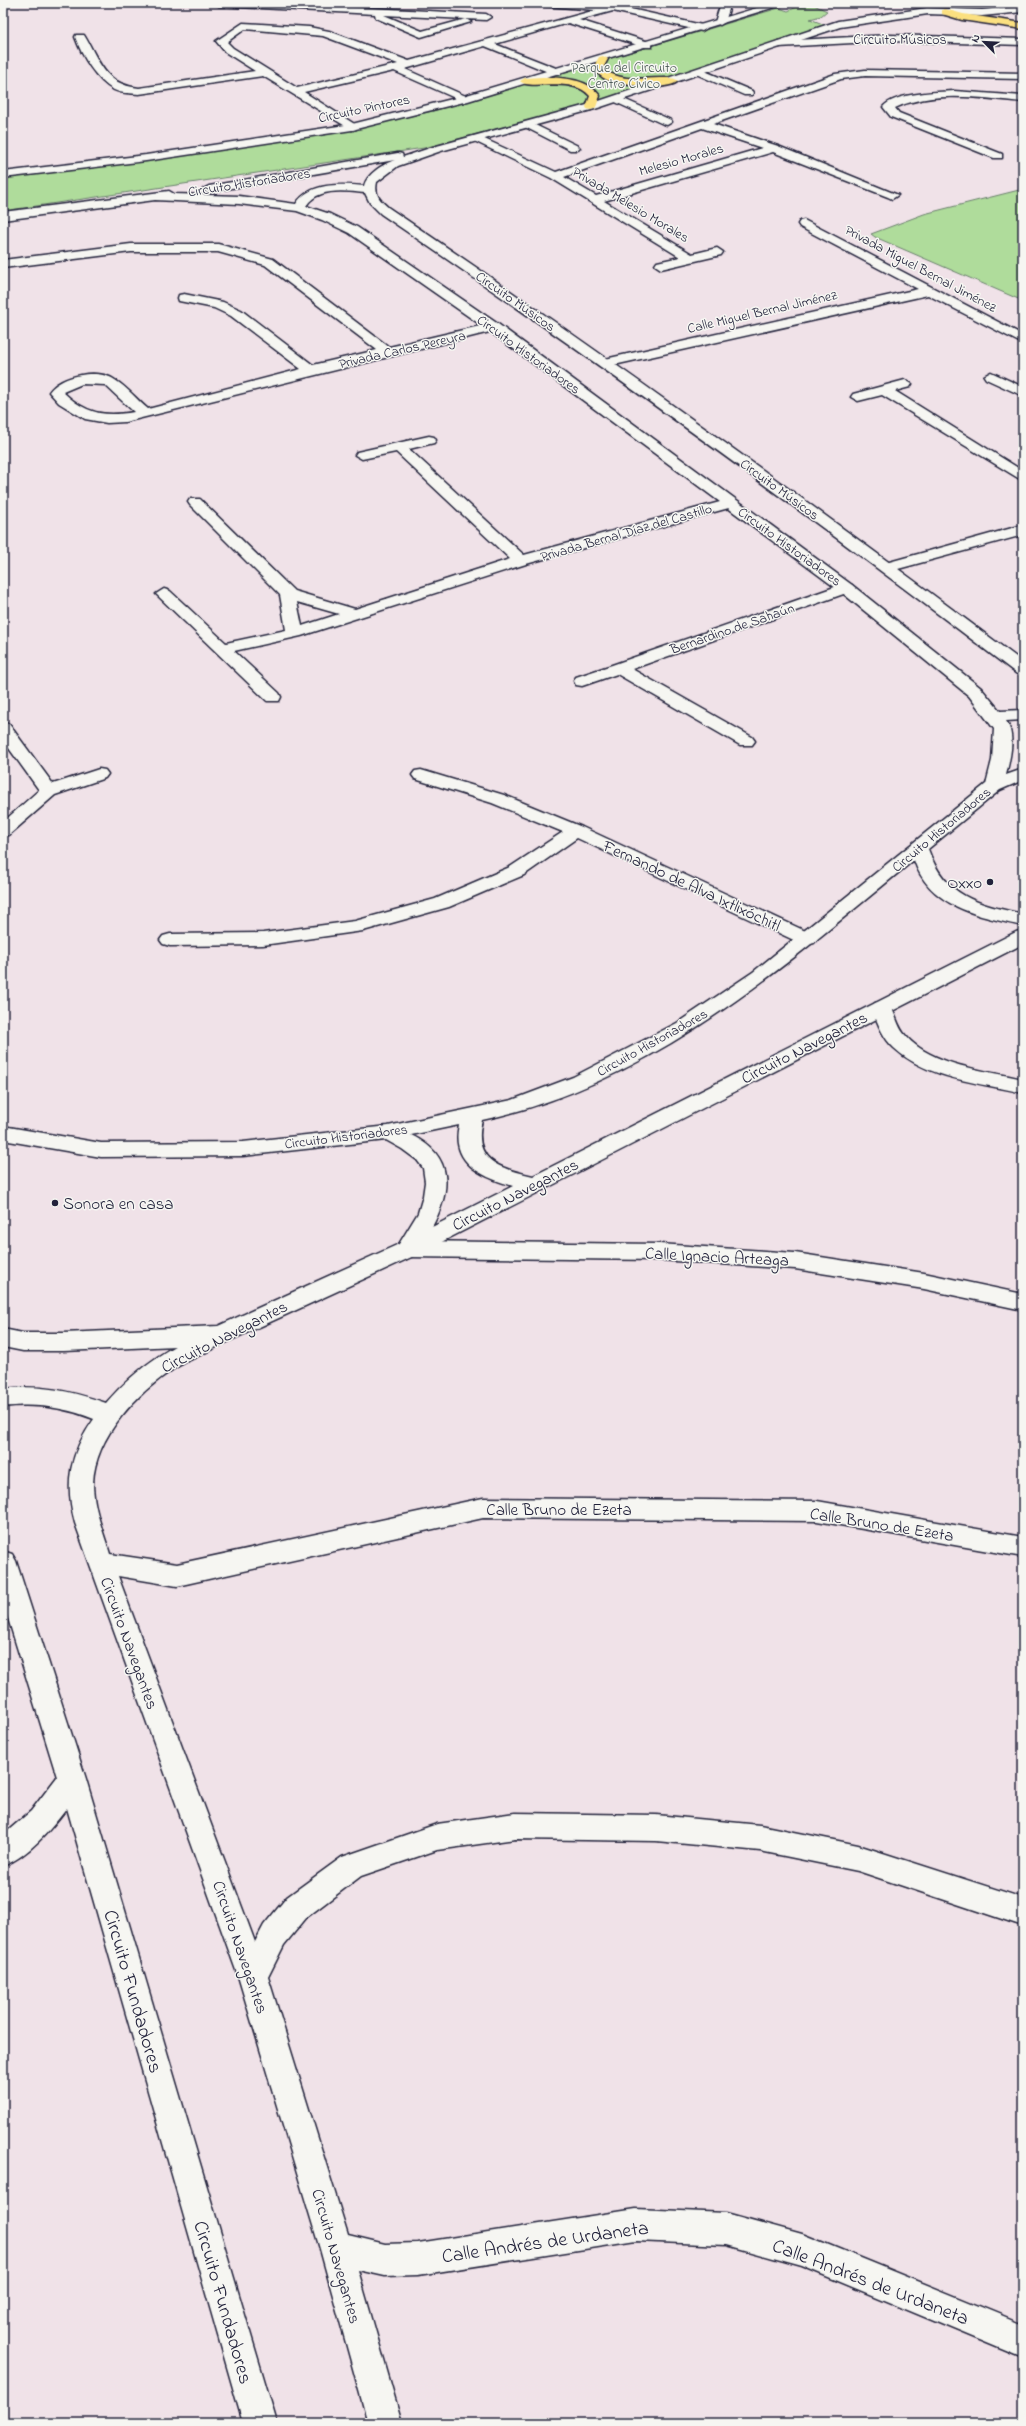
<svg xmlns="http://www.w3.org/2000/svg" width="1026" height="2426" font-family="'Indie Flower',sans-serif">
	<rect width="100%" height="100%" fill="#f0e2e8"/>
	<filter id="ink" filterUnits="userSpaceOnUse"><feTurbulence type="fractalNoise" baseFrequency=".025" numOctaves="2"/><feDisplacementMap in="SourceGraphic" scale="8" xChannelSelector="R" yChannelSelector="G"/><feConvolveMatrix kernelMatrix="1 2 1 2 8 2 1 2 1" color-interpolation-filters="sRGB"/></filter>
	<g filter="url(#ink)">
		<g fill="#afdc9b" stroke="#687f6b">
			<path d="M 814,5 L 827,11 L 821,16 L 810,19 L 828,26 L 629,94 L 424,148 L 3,211 L 3,176 L 353,129 L 433,111 L 779,8 L 788,11 L 797,7 Z"/>
			<path d="M 1023,189 L 1023,301 L 875,237 L 871,234 L 924,214 Z"/>
		</g>
		<g fill="none" stroke-linecap="round" stroke-linejoin="round">
			<g stroke="#22223b" stroke-width="3">
				<g id="street">
					<path d="M 214,3 L 275,3 L 486,14 L 491,17 L 486,20 L 384,15 L 422,31 L 466,19 L 471,22 L 421,37 L 376,18 L 375,14 L 219,6 Z"/>
					<path d="M 541,3 L 613,5 L 702,25 L 707,28 L 702,31 L 613,11 L 579,20 L 652,43 L 652,47 L 644,47 L 568,23 L 495,44 L 561,70 L 561,74 L 553,74 L 485,46 L 405,69 L 468,97 L 469,99 L 464,102 L 394,71 L 304,92 L 356,125 L 356,129 L 352,130 L 263,76 L 139,94 C 131,93 122,94 114,90 C 96,80 82,56 75,37 L 76,35 L 84,35 C 100,61 103,84 139,88 L 255,71 L 225,52 L 216,41 L 243,23 L 309,27 L 329,31 L 409,61 L 596,10 L 546,6 ZM 245,29 L 323,36 L 398,64 L 297,88 L 233,48 L 227,42 Z"/>
					<path d="M 718,3 L 728,3 L 730,6 L 725,22 L 720,25 L 715,22 L 720,6 Z"/>
					<path d="M 890,35 L 1023,39 L 1023,45 L 890,41 L 778,47 L 773,44 L 778,41 Z"/>
					<path d="M 700,69 L 752,91 L 753,93 L 752,95 L 744,95 L 696,74 L 695,72 Z"/>
					<path d="M 865,70 L 1023,73 L 1023,79 L 865,76 L 841,79 L 713,124 L 778,146 L 898,195 L 892,199 L 888,197 L 773,152 L 604,201 L 692,254 L 717,248 L 723,252 L 721,255 L 661,269 L 655,265 L 657,262 L 680,257 L 551,178 L 470,139 L 472,137 L 480,137 L 556,172 L 835,74 ZM 702,128 L 762,148 L 596,196 L 564,177 Z"/>
					<path d="M 954,91 L 1023,96 L 1023,102 C 982,98 933,90 895,108 L 899,113 L 1002,154 L 1002,158 L 994,158 L 891,117 L 883,107 C 894,93 936,92 954,91 Z"/>
					<path d="M 617,96 L 671,120 L 672,122 L 667,125 L 663,124 L 613,101 L 613,97 Z"/>
					<path d="M 529,122 L 578,146 L 580,148 L 578,150 L 570,150 L 525,127 L 524,125 Z"/>
					<path d="M 804,220 L 1023,335 L 1023,344 L 928,295 L 605,367 L 600,366 L 598,363 L 605,359 L 918,289 L 800,227 L 798,224 L 800,221 Z"/>
					<path d="M 131,244 L 218,244 L 273,259 L 389,347 L 493,323 L 500,327 L 498,330 L 125,422 L 107,423 L 85,419 L 59,403 L 49,392 C 61,375 98,368 115,380 C 127,387 137,400 148,409 L 301,369 L 231,316 L 214,308 L 179,301 L 178,298 L 179,295 L 184,294 L 223,302 L 241,310 L 313,365 L 377,350 L 265,265 L 218,252 L 131,252 L 3,268 L 3,260 ZM 82,384 L 105,385 L 134,412 C 104,417 86,414 63,392 Z"/>
					<path d="M 991,372 L 1023,387 L 1023,396 L 986,379 L 984,376 Z"/>
					<path d="M 905,380 L 912,384 L 910,387 L 895,391 L 1023,471 L 1023,481 L 882,395 L 858,401 L 851,397 L 853,394 Z"/>
					<path d="M 429,436 L 434,437 L 436,440 L 434,443 L 409,449 L 524,555 L 731,499 L 738,503 L 736,506 L 526,564 L 301,636 L 234,651 L 279,693 L 281,697 L 279,701 L 267,701 L 156,594 L 164,589 L 170,591 L 226,643 L 286,630 L 280,595 L 190,505 L 188,502 L 190,499 L 200,499 L 294,591 L 355,609 L 510,559 L 396,452 L 362,459 L 355,455 L 357,452 ZM 297,602 L 339,614 L 302,626 Z"/>
					<path d="M 1023,525 L 1023,535 L 887,572 L 879,567 L 882,564 Z"/>
					<path d="M 846,583 L 852,585 L 854,588 L 852,591 L 632,669 L 752,737 L 755,741 L 752,745 L 740,745 L 617,674 L 582,686 L 576,685 L 574,681 L 576,677 L 612,665 Z"/>
					<path d="M 3,723 L 9,724 L 53,784 L 99,769 L 105,770 L 108,774 L 105,778 L 55,795 L 9,835 L 3,836 L 3,822 L 39,790 L 3,740 Z"/>
					<path d="M 421,770 L 504,795 L 582,827 L 814,935 L 817,939 L 814,943 L 807,945 L 800,943 L 577,838 L 524,875 L 449,907 L 363,931 L 263,945 L 170,946 L 163,944 L 160,940 L 163,936 L 170,934 L 263,933 L 355,921 L 435,899 L 510,867 L 563,832 L 492,803 L 415,779 L 412,775 L 415,771 Z"/>
					<path d="M 882,1002 L 889,1003 C 896,1014 897,1027 906,1036 C 930,1065 988,1071 1023,1079 L 1023,1093 C 981,1083 927,1079 894,1048 C 883,1038 877,1022 872,1008 L 875,1003 Z"/>
					<path d="M 408,1241 L 659,1244 L 795,1253 L 924,1273 L 1023,1294 L 1023,1310 L 924,1289 L 795,1269 L 659,1260 L 408,1257 L 400,1255 L 397,1249 L 400,1243 Z"/>
					<path d="M 221,1326 L 229,1329 L 233,1335 L 229,1341 C 211,1350 192,1358 175,1368 C 138,1392 95,1436 93,1483 C 93,1507 103,1531 110,1554 L 177,1564 L 483,1498 L 817,1501 L 1023,1537 L 1023,1557 L 817,1521 L 483,1518 L 177,1586 L 118,1576 L 255,1942 L 264,1925 L 287,1897 L 342,1857 L 437,1824 L 515,1813 L 656,1815 L 760,1825 L 858,1845 L 1023,1898 L 1023,1926 L 858,1871 L 760,1851 L 656,1841 L 515,1839 L 437,1850 L 361,1876 L 307,1917 L 284,1945 L 268,1977 L 348,2235 L 385,2244 L 418,2243 L 636,2209 L 726,2213 L 802,2234 L 1023,2324 L 1023,2358 L 802,2266 L 726,2245 L 636,2241 L 418,2275 L 385,2276 L 358,2270 L 402,2423 L 368,2423 L 320,2249 L 238,1976 L 75,1523 C 64,1482 70,1453 94,1419 C 64,1407 35,1403 3,1407 L 3,1389 C 39,1384 71,1391 106,1403 C 136,1368 176,1340 221,1326 Z"/>
					<path d="M 3,1551 L 12,1554 L 16,1561 L 86,1779 L 277,2423 L 243,2423 L 67,1808 C 50,1830 29,1856 3,1866 L 3,1835 L 31,1811 L 57,1777 L 3,1602 Z"/>
				</g>
			</g>
			<g stroke="#22223b" stroke-width="3">
				<g id="secondary">
					<path d="M 773,3 L 788,3 L 468,101 L 352,130 L 146,161 L 3,178 L 3,172 L 146,155 L 352,124 L 460,97 Z"/>
					<path d="M 1023,6 L 1023,12 L 982,16 L 928,14 L 840,27 L 595,109 L 441,151 L 398,166 L 377,182 C 374,195 380,200 389,208 C 605,354 815,506 1023,662 L 1023,675 L 1017,674 C 809,515 597,361 381,214 L 370,203 L 365,193 C 345,191 318,187 306,206 L 330,214 L 357,227 L 498,324 L 852,585 L 981,688 L 1000,711 L 1023,710 L 1023,720 L 1006,721 C 1016,736 1010,758 1006,775 L 1023,769 L 1023,780 L 1000,790 L 928,849 C 945,897 977,904 1023,914 L 1023,926 C 981,917 929,907 914,860 C 783,967 652,1084 482,1120 C 472,1161 499,1168 533,1176 L 1016,932 L 1023,930 L 1023,944 L 416,1255 L 229,1341 L 221,1344 L 64,1351 L 23,1351 L 3,1347 L 3,1329 L 23,1333 L 64,1333 L 218,1326 L 399,1244 L 418,1213 L 423,1196 L 425,1182 L 423,1168 L 417,1160 L 402,1149 L 386,1140 L 243,1156 L 101,1157 L 3,1140 L 3,1126 L 101,1143 L 243,1142 L 388,1126 L 512,1100 L 573,1077 L 677,1023 L 753,972 L 986,784 L 992,760 L 994,729 L 969,696 L 840,591 L 488,330 L 349,233 L 322,220 L 297,211 L 239,204 L 155,200 L 3,220 L 3,212 L 169,191 L 174,194 L 239,196 L 296,204 C 310,182 341,184 364,186 C 367,174 383,164 395,160 L 209,192 L 203,189 L 209,186 L 398,153 L 402,154 L 403,157 L 433,147 L 587,105 L 838,21 L 927,8 L 982,10 ZM 459,1125 C 450,1163 482,1177 513,1186 L 432,1227 C 451,1191 455,1156 411,1135 Z"/>
				</g>
			</g>
			<g stroke="#22223b" stroke-width="3">
				<g id="primary">
					<path d="M 1017,3 L 1023,3 L 1023,6 L 1019,5 Z"/>
					<path d="M 945,9 L 963,14 L 1023,23 L 1023,29 L 962,20 L 942,14 L 942,10 Z"/>
					<path d="M 603,56 L 608,59 L 603,68 C 623,88 671,72 678,81 C 670,91 619,85 607,80 C 601,77 597,73 593,68 L 599,57 Z"/>
					<path d="M 542,77 C 563,78 587,78 600,96 L 596,107 L 591,110 L 587,109 L 586,107 L 590,96 C 572,75 528,91 520,81 L 525,78 Z"/>
				</g>
			</g>
			<use href="#street" fill="#f6f6f2" fill-rule="evenodd"/>
			<use href="#secondary" fill="#f6f6f2" fill-rule="evenodd"/>
			<use href="#primary" fill="#fbe080" fill-rule="evenodd"/>
		</g>
	</g>
	<g fill="#22223b" stroke="#f6f6f2" stroke-width="1.5">
		<circle cx="990" cy="882" r="4"/>
		<circle cx="55" cy="1203" r="4"/>
	</g>
	<g text-anchor="middle" stroke-width="3" stroke-linejoin="round" paint-order="stroke">
		<g font-size="14" fill="#22223b" stroke="#f6f6f2">
			<text x="900" y="44">Circuito Músicos</text>
			<text transform="translate(364 108) rotate(-12)" y="5">Circuito Pintores</text>
			<text transform="translate(681 159) rotate(-16)" y="5">Melesio Morales</text>
			<text transform="translate(249 182) rotate(-9)" y="5">Circuito Historiadores</text>
			<text transform="translate(631 204) rotate(31)" y="5">Privada Melesio Morales</text>
			<text transform="translate(921 268) rotate(28)" y="5">Privada Miguel Bernal Jiménez</text>
			<text transform="translate(516 301) rotate(35)" y="5">Circuito Músicos</text>
			<text transform="translate(762 311) rotate(-13)" y="5">Calle Miguel Bernal Jiménez</text>
			<text transform="translate(402 349) rotate(-13)" y="5">Privada Carlos Pereyra</text>
			<text transform="translate(529 354) rotate(36)" y="5">Circuito Historiadores</text>
			<text transform="translate(780 489) rotate(36)" y="5">Circuito Músicos</text>
			<text transform="translate(626 532) rotate(-16)" y="5">Privada Bernal Díaz del Castillo</text>
			<text transform="translate(790 546) rotate(36)" y="5">Circuito Historiadores</text>
			<text transform="translate(732 628) rotate(-19)" y="5">Bernardino de Sahaún</text>
			<text transform="translate(941 829) rotate(-40)" y="5">Circuito Historiadores</text>
			<text transform="translate(652 1042) rotate(-29)" y="5">Circuito Historiadores</text>
			<text transform="translate(346 1136) rotate(-7)" y="5">Circuito Historiadores</text>
		</g>
		<g font-size="14" fill="#4c5a58" stroke="#f6f6f2">
			<text x="624" y="72">Parque del Circuito<tspan x="624" dy="16">Centro Cívico</tspan></text>
		</g>
		<g font-size="17" fill="#22223b" stroke="#f6f6f2" text-anchor="end">
			<text x="982" y="888">Oxxo</text>
			<text x="63" y="1209" text-anchor="start">Sonora en casa</text>
		</g>
		<g font-size="17" fill="#22223b" stroke="#f6f6f2">
			<text transform="translate(692 885) rotate(25)" y="6">Fernando de Alva Ixtlixóchitl</text>
			<text transform="translate(804 1047) rotate(-27)" y="6">Circuito Navegantes</text>
			<text transform="translate(515 1194) rotate(-27)" y="6">Circuito Navegantes</text>
			<text transform="translate(717 1256) rotate(3)" y="6">Calle Ignacio Arteaga</text>
			<text transform="translate(224 1336) rotate(-27)" y="6">Circuito Navegantes</text>
			<text x="559" y="1515">Calle Bruno de Ezeta</text>
			<text transform="translate(882 1524) rotate(9)" y="6">Calle Bruno de Ezeta</text>
			<text transform="translate(130 1643) rotate(70)" y="6">Circuito Navegantes</text>
			<text transform="translate(241 1947) rotate(71)" y="6">Circuito Navegantes</text>
			<text transform="translate(337 2256) rotate(74)" y="6">Circuito Navegantes</text>
		</g>
		<g font-size="20" fill="#22223b" stroke="#f6f6f2">
			<text transform="translate(134 1991) rotate(74)" y="7">Circuito Fundadores</text>
			<text transform="translate(545 2241) rotate(-8)" y="7">Calle Andrés de Urdaneta</text>
			<text transform="translate(871 2281) rotate(21)" y="7">Calle Andrés de Urdaneta</text>
			<text transform="translate(224 2302) rotate(74)" y="7">Circuito Fundadores</text>
		</g>
	</g>
	<rect width="1026" height="2426" fill="none" stroke="#f6f6f2" stroke-width="16"/>
	<rect x="8" y="8" width="1010" height="2410" fill="none" stroke="#22223b" stroke-width="1.5" filter="url(#ink)"/>
	<g transform="translate(984 42) rotate(294)" stroke="#f6f6f2" stroke-width="3" paint-order="stroke">
	<path d="M0-3L7 15L0 10L-7 15Z" fill="#22223b"/>
	<text y="-6" font-size="11" font-weight="bold" text-anchor="middle" fill="#22223b">N</text>
	</g>
</svg>
